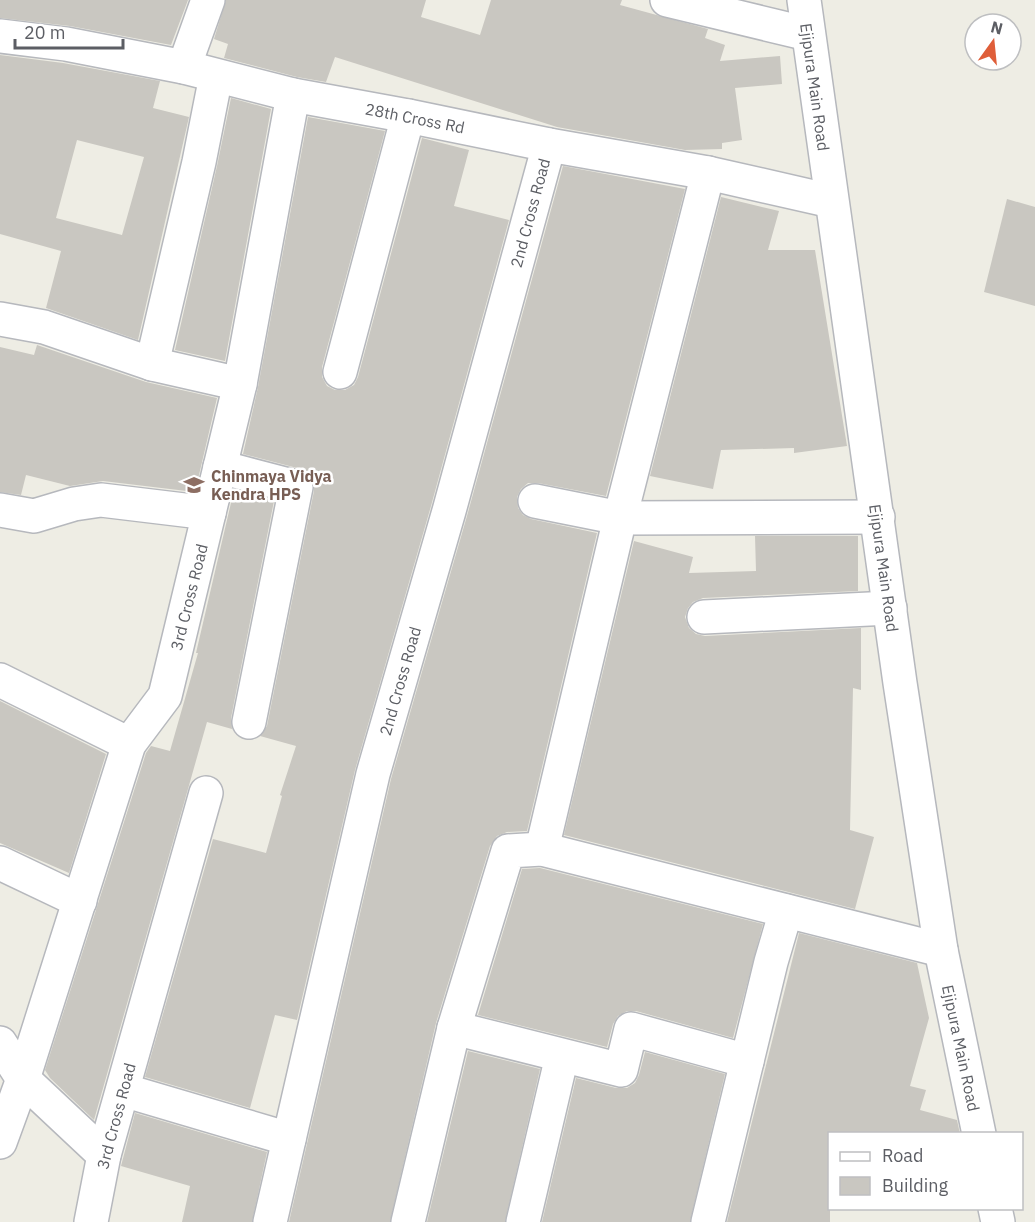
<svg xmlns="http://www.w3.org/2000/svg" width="1035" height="1222" font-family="'IBM Plex Sans',sans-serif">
	<rect width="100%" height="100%" fill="#eeede4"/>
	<g fill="#c9c7c1" fill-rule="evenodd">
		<path d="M 0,0 L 188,0 L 171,45 L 70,26 L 0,18 Z"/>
		<path d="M 226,0 L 426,0 L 421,17 L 480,35 L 491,0 L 622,0 L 620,5 L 708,29 L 705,38 L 725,45 L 720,61 L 780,56 L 782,84 L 735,88 L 742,140 L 722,143 L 722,149 L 685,150 L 557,127 L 335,57 L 326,82 L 297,77 L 224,58 L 228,44 L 214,39 Z"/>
		<path d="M 0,55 L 63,63 L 160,81 L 153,108 L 189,117 L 138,340 L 46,308 L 61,251 L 0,234 ZM 77,140 L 144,157 L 122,235 L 56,218 Z"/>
		<path d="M 231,98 L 271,109 L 225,361 L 175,350 L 217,166 Z"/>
		<path d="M 308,117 L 385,131 L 322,367 L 322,377 L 327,386 L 335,390 L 345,390 L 354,385 L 358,377 L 422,138 L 469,150 L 454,206 L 509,220 L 431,506 L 355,770 L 297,1020 L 275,1015 L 250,1108 L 145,1077 L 213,839 L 266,853 L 282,796 L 280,795 L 296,746 L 260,736 L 267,726 L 314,491 L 314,482 L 309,474 L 301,469 L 243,454 L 258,387 Z"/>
		<path d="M 563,166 L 685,189 L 606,496 L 538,483 L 528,483 L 521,489 L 517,497 L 518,508 L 523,515 L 531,519 L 597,533 L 527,831 L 507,832 L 497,836 L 490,846 L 436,1023 L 390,1222 L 289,1222 L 391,779 L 467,516 Z"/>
		<path d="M 721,197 L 779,211 L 768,250 L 815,250 L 847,446 L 794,453 L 794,448 L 721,450 L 713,489 L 650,476 Z"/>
		<path d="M 1007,199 L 1035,207 L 1035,306 L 984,292 Z"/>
		<path d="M 37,345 L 146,382 L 217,398 L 195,492 L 103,481 L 70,486 L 26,475 L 21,495 L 0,492 L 0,347 L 34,355 Z"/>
		<path d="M 234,490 L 274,501 L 231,718 L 232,729 L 207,722 L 94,1120 L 50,1078 L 45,1070 L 146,753 L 151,746 L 170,751 L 198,653 L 196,653 Z"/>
		<path d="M 755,536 L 858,536 L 858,591 L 703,598 L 693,602 L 688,608 L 685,617 L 689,628 L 696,634 L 705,636 L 861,628 L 861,690 L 853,688 L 850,830 L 874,837 L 855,909 L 564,835 L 634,541 L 693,557 L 689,573 L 756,571 Z"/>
		<path d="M 0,701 L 106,754 L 69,873 L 0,843 Z"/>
		<path d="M 540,868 L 763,924 L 733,1038 L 636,1011 L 627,1011 L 618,1016 L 613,1024 L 607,1047 L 478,1015 L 522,869 Z"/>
		<path d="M 799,933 L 917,963 L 929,1018 L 910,1086 L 926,1090 L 920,1110 L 957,1120 L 960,1134 L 830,1134 L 830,1222 L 727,1222 Z"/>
		<path d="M 468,1051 L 540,1069 L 505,1222 L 427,1222 Z"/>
		<path d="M 645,1052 L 725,1074 L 690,1222 L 542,1222 L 576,1078 L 616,1088 L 627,1088 L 635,1083 L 639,1075 Z"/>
		<path d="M 135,1113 L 267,1152 L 252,1222 L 182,1222 L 190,1186 L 121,1166 Z"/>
	</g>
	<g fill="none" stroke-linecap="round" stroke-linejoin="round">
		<g stroke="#b6b8bd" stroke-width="36">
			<g id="minor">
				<path d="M 667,0 L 808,34"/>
				<path d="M 0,36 L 66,44 L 184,67 L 293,95 L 408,116 L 549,145 L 708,173 L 831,201"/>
				<path d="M 184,67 L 208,0"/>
				<path d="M 0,319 L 44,327 L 152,364 L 240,384"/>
				<path d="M 152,364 L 199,162 L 216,76"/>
				<path d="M 340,372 L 408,116"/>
				<path d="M 220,467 L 296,487 L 249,722"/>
				<path d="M 535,501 L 620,518 L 878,517"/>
				<path d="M 0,510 L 34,516 L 74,504 L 101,500 L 209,513"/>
				<path d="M 704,617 L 890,608"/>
				<path d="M 0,680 L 129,744"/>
				<path d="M 542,849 L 620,518 L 708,173"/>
				<path d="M 0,863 L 80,901"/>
				<path d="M 454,1028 L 621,1070 L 631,1029 L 747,1061"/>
				<path d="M 0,1043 L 23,1079 L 104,1155"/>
				<path d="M 123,1090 L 289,1139"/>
				<path d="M 0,1142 L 23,1079 L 129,744 L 165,696 L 240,384 L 293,95"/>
				<path d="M 91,1222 L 104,1155 L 206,793"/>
				<path d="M 270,1222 L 373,774 L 449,511 L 549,145"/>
				<path d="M 408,1222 L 454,1028 L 508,851 L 542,849 L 941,950"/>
				<path d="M 523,1222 L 562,1056"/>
				<path d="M 708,1222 L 771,962 L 786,911"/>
			</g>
		</g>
		<g stroke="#b6b8bd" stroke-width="36">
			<g id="tertiary">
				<path d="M 804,0 L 900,683 L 941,950 L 979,1134"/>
				<path d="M 995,1208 L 998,1222"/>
			</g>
		</g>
		<use href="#minor" stroke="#fff" stroke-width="33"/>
		<use href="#tertiary" stroke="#fff" stroke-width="33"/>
	</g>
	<defs>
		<g id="school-bare" transform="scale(1.62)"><path d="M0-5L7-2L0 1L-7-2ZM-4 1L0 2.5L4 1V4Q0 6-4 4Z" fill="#8d6e63" stroke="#fff" stroke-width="2.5" paint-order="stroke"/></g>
	</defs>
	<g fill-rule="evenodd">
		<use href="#school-bare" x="194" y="485"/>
	</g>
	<g text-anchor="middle" stroke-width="5" stroke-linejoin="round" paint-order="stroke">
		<g font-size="16" fill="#5c5e64" stroke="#fff">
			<text transform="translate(815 87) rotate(82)" y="6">Ejipura Main Road</text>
			<text transform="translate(415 118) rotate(11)" y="6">28th Cross Rd</text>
			<text transform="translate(530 213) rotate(-75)" y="6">2nd Cross Road</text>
			<text transform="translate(884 568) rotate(82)" y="6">Ejipura Main Road</text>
			<text transform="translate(189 597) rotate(-76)" y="6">3rd Cross Road</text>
			<text transform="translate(400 681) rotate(-74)" y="6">2nd Cross Road</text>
			<text transform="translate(961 1048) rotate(78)" y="6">Ejipura Main Road</text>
			<text transform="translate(116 1116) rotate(-75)" y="6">3rd Cross Road</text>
		</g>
		<g font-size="16" font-weight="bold" fill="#785e54" stroke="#fff" text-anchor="start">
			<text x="211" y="482">Chinmaya Vidya<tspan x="211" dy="18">Kendra HPS</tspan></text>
		</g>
	</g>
	<rect x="828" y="1132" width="195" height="78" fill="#ffffff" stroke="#bebfc1" stroke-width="1.5"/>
	<rect x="840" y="1152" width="30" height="9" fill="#ffffff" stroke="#bebfc1" stroke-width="1.5"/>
	<text x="882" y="1162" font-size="18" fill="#5c5e64">Road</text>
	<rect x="840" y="1177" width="30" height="18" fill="#c9c7c1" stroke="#bebfc1" stroke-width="1.5"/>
	<text x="882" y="1192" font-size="18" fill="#5c5e64">Building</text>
	<g transform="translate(993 42) rotate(15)"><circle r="28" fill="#ffffff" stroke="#bebfc1" stroke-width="1.5"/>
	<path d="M0-4.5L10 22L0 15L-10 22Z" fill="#df5e39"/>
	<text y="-9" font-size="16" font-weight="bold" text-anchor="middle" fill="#5c5e64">N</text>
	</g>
	<path d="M15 39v9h108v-9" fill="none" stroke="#5c5e64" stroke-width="3"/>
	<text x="24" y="39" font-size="18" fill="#5c5e64" stroke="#ffffff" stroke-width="4.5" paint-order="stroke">20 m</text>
</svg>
